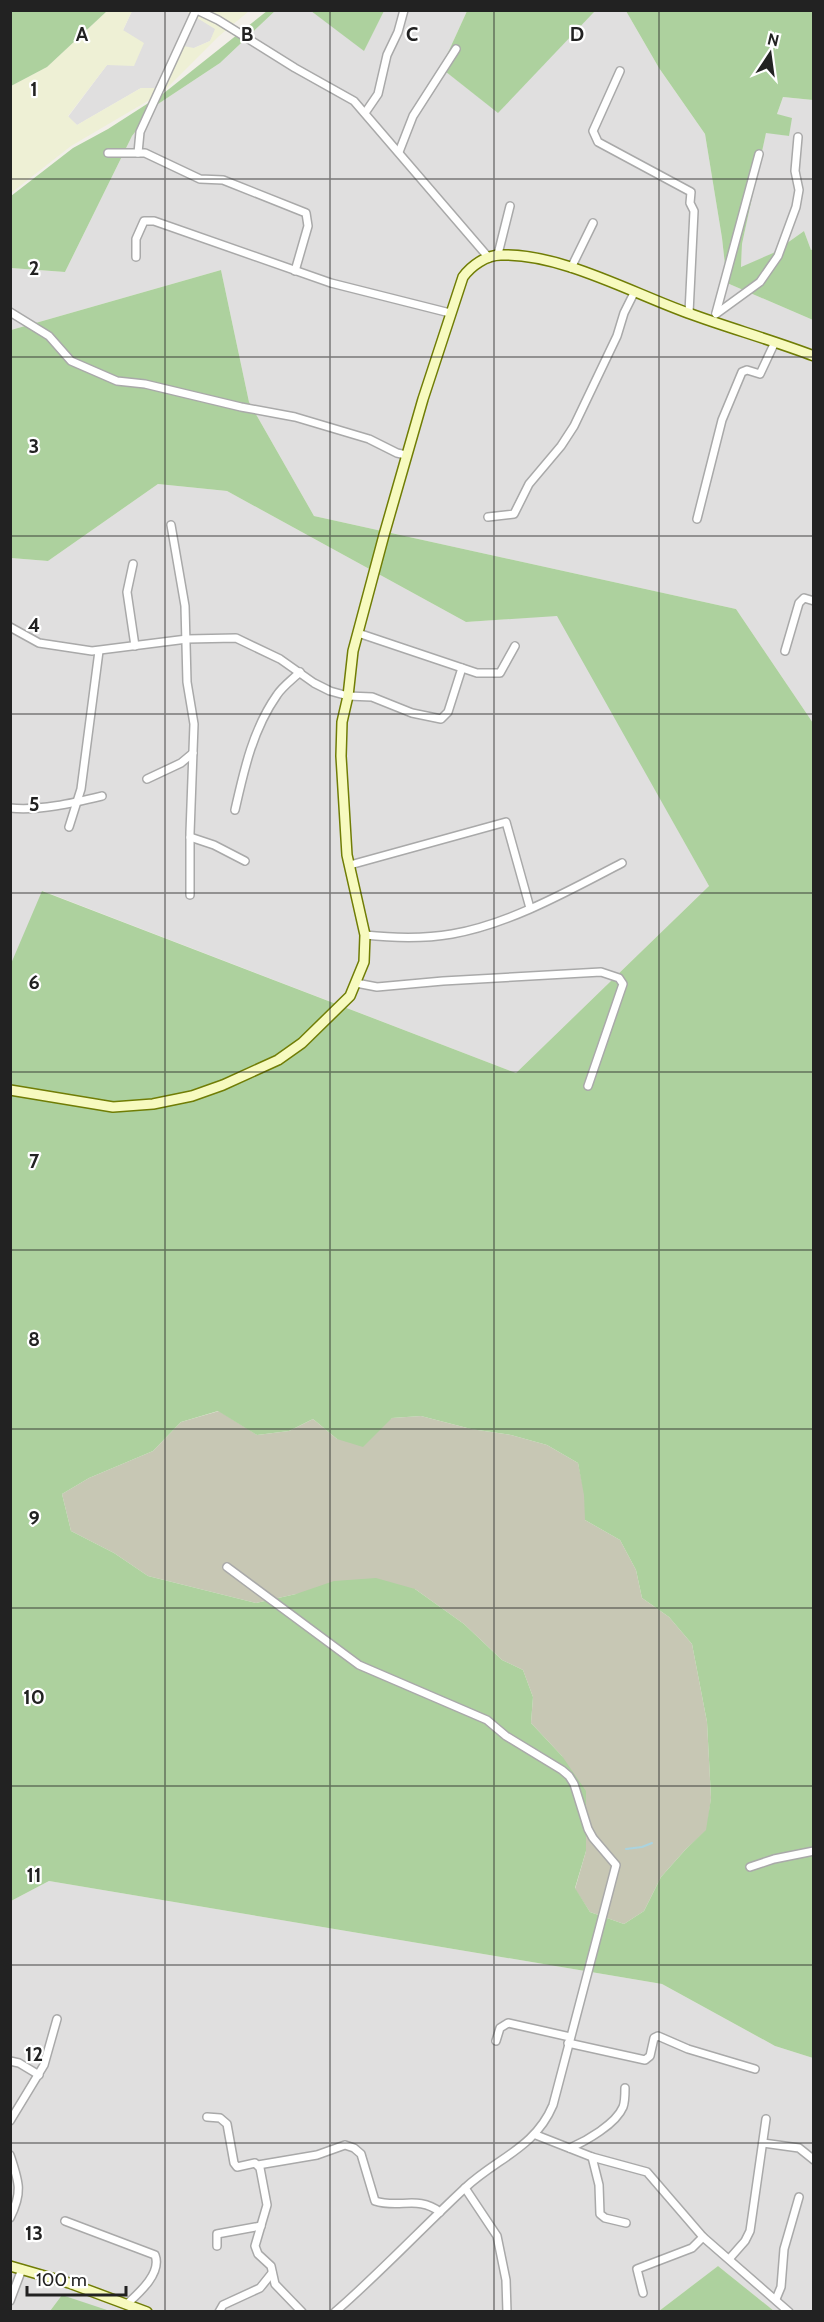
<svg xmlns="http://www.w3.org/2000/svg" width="824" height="2322" font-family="Cabin,sans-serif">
	<rect width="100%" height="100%" fill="#f2efe9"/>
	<g fill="#e0dfdf">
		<path d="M 132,11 L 186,11 L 216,29 L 210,41 L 194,48 L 162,88 L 141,88 L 77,125 L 68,117 L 107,65 Z"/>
		<path d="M 275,11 L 311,11 L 364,50 L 384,11 L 467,11 L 441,68 L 498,112 L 595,11 L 626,11 L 659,68 L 705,134 L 722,238 L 727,283 L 813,320 L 813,723 L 736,609 L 314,516 L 249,402 L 221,270 L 11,330 L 11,268 L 65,272 L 132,136 L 155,106 L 220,63 Z"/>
		<path d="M 783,97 L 813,100 L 813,249 L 811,250 L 804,231 L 773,253 L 741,268 L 742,244 L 766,132 L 789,136 L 777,114 Z"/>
		<path d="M 158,484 L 227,491 L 466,622 L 558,615 L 709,886 L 516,1073 L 43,891 L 11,966 L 11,558 L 48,561 Z"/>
		<path d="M 49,1881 L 662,1984 L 775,2046 L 813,2058 L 813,2311 L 774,2311 L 718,2266 L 659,2311 L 110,2312 L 62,2295 L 50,2311 L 11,2312 L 11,1901 Z"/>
	</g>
	<path fill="#c7c7b4" d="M 219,1411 L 257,1435 L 289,1431 L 313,1419 L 337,1439 L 392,1418 L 421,1416 L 471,1429 L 511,1435 L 547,1445 L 578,1463 L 585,1495 L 585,1520 L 620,1540 L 636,1570 L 642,1598 L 669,1617 L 692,1644 L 707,1722 L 711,1798 L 707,1830 L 686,1849 L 661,1877 L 644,1911 L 624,1924 L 590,1912 L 575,1889 L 586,1851 L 562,1756 L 531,1723 L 533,1697 L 523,1670 L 502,1660 L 464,1624 L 415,1589 L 296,1594 L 256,1603 L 148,1576 L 114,1553 L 71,1531 L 62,1494 L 89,1478 L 153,1451 L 181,1422 Z"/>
	<path fill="#eef0d5" d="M 107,11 L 132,11 L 123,30 L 144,43 L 134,66 L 107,65 L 68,116 L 77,125 L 141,88 L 162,88 L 170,77 L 168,67 L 178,45 L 194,48 L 210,41 L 215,29 L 186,11 L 249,11 L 219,36 L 163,92 L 71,146 L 11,193 L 11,86 L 47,67 Z"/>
	<g fill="#add19e" fill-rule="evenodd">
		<path d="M 11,10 L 107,10 L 107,11 L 47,67 L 11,86 Z"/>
		<path d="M 267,11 L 275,11 L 220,63 L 155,106 L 132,136 L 65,272 L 11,268 L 11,196 L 73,148 L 108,129 L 164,93 Z"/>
		<path d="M 311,11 L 384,11 L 364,51 Z"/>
		<path d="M 467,11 L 595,11 L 498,113 L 441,68 Z"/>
		<path d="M 626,11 L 813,11 L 813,100 L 783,97 L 777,114 L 792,118 L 789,136 L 766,133 L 742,244 L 741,267 L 773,253 L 804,231 L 811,250 L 813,249 L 813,320 L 727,283 L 722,238 L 705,134 L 659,68 Z"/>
		<path d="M 221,270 L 249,402 L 314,516 L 736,609 L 813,723 L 813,2058 L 775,2046 L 662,1984 L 49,1881 L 11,1901 L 10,966 L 42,891 L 516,1073 L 709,886 L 557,616 L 466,622 L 227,491 L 158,484 L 48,561 L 11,558 L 11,330 ZM 218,1411 L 257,1435 L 289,1431 L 313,1419 L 337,1439 L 363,1447 L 392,1418 L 421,1416 L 471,1429 L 511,1435 L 547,1445 L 578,1463 L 584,1495 L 585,1520 L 620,1540 L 636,1570 L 642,1598 L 669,1617 L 692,1644 L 707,1722 L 711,1798 L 706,1830 L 686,1849 L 661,1877 L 644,1911 L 624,1924 L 590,1912 L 575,1888 L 586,1851 L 586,1791 L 562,1756 L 531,1723 L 533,1697 L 523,1670 L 502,1660 L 464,1624 L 415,1589 L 376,1578 L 334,1581 L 296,1594 L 256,1603 L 148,1576 L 114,1553 L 71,1531 L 62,1494 L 89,1478 L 153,1451 L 181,1422 Z"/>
		<path d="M 718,2266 L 774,2311 L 659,2311 Z"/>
		<path d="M 62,2295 L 110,2311 L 50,2311 Z"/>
	</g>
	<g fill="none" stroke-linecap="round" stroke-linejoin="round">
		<path stroke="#aad3df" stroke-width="2" d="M 626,1849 L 642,1847 L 652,1843"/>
		<g stroke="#a9a9a9" stroke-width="10">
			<g id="street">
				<path d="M 197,10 L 218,20 L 295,68 L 354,101 L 489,258"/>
				<path d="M 620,71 L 593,131 L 598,142 L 691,192 L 690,203 L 694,211 L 689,313"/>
				<path d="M 365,113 L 378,94 L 387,55 L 398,32 L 404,10"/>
				<path d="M 399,152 L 413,116 L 456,49"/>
				<path d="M 108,153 L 145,153 L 200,179 L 223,180 L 306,213 L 308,226 L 295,271"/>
				<path d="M 138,153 L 140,132 L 196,10"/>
				<path d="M 498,254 L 510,206"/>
				<path d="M 136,257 L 136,239 L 144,221 L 154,221 L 331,283 L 450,313"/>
				<path d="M 571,268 L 593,223"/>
				<path d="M 10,312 L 49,336 L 71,361 L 117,381 L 145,384 L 241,407 L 295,417 L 369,439 L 397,453 L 406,455"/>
				<path d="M 716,313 L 759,154"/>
				<path d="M 716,314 L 760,282 L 778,256 L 796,207 L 799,190 L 795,171 L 798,137"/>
				<path d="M 488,517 L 514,514 L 529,484 L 561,446 L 574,426 L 617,336 L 624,313 L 634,293"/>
				<path d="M 697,519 L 722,420 L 742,372 L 747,370 L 760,374 L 775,342"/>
				<path d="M 171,525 L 185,606 L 187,682 L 194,724 L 190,833 L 190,895"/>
				<path d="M 133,564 L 127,592 L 135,646"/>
				<path d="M 10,627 L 39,643 L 92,651 L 187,639 L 236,638 L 280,659 L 314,683 L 330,691 L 348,696 L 372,697 L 412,713 L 441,719 L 448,712 L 462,668"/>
				<path d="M 358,633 L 477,673 L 500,673 L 515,646"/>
				<path d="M 785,651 L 799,603 L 804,598 L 814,601"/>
				<path d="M 147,779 L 181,763 L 193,753"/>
				<path d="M 10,808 C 40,811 73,803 102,796"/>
				<path d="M 235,810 C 244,770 253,729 277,695 C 283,686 293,679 300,672"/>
				<path d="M 69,827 L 81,789 L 99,651"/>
				<path d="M 190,837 L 214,845 L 245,861"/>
				<path d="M 350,865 L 506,822 L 530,908"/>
				<path d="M 365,935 C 393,938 423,939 452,934 C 510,924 570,890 622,863"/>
				<path d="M 356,983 L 377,987 L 443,981 L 601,972 L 619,978 L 623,984 L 588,1086"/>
				<path d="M 227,1567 L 359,1665 L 487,1720 L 506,1736 L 562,1770 L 569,1776 L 574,1784 L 588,1829 L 593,1838 L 616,1865 L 553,2105 C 535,2148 497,2158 465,2188 C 421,2229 380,2273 335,2312"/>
				<path d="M 750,1867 L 774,1859 L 814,1851"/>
				<path d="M 496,2041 L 500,2028 L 508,2023 L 570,2037"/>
				<path d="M 568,2043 L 645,2060 L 650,2056 L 654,2038 L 658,2036 L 688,2049 L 755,2069"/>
				<path d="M 10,2061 L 19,2063 L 39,2075"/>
				<path d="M 207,2117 L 220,2118 L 227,2124 L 234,2163 L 237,2167 L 255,2163 L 260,2168 L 267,2205 L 255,2246 L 258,2254 L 271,2266 L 275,2284 L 302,2312"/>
				<path d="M 10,2121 L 44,2065 L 57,2019"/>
				<path d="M 536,2135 L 592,2157 L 647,2172 L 703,2237 L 789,2312"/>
				<path d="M 763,2143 L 799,2148 L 814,2160"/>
				<path d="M 570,2148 C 586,2141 616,2124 623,2107 C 625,2102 625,2094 625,2088"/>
				<path d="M 10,2155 C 19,2182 23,2192 10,2218"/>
				<path d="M 592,2157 L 599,2185 L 600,2214 L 605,2218 L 626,2223"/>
				<path d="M 258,2165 L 317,2155 L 345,2145 L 354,2148 L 361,2154 L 375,2201 C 399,2209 418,2195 440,2212"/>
				<path d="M 465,2188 L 497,2236 L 506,2280 L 507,2312"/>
				<path d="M 65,2221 L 155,2255 C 162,2273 139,2293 127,2304"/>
				<path d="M 217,2246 L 217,2234 L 261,2226"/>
				<path d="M 730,2258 L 745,2241 L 750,2231 L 766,2119"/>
				<path d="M 643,2293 L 637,2269 L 692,2248 L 703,2237"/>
				<path d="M 776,2299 L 781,2287 L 784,2249 L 799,2197"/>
				<path d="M 10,2301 L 22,2269"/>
				<path d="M 219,2312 L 223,2305 L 260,2288 L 272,2273"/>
			</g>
		</g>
		<g stroke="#707d05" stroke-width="12">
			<g id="secondary">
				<path d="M 10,1090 L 113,1107 L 153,1104 L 192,1096 L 223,1085 L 278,1060 L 302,1043 L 350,996 L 364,962 L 365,935 L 347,855 L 341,756 L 342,722 L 348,696 L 353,651 L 384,535 L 423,399 L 463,277 C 471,266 486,255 501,255 C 560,253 632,293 688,313 C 729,328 772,340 814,356"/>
				<path d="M 10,2266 L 69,2283 L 147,2312"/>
			</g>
		</g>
		<use href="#street" stroke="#fff" stroke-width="7"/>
		<use href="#secondary" stroke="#f7fabf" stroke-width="9"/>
	</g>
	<path fill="none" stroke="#222" stroke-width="1.5" stroke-opacity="0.55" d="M 165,10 L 165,2312M 330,10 L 330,2312M 494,10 L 494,2312M 659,10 L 659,2312M 10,179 L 814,179M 10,357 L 814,357M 10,536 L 814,536M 10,714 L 814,714M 10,893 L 814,893M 10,1072 L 814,1072M 10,1250 L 814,1250M 10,1429 L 814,1429M 10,1608 L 814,1608M 10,1786 L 814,1786M 10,1965 L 814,1965M 10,2143 L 814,2143"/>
	<g font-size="20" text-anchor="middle" font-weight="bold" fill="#222" stroke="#fff" stroke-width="4.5" stroke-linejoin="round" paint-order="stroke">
		<text x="82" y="41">A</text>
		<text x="247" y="41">B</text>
		<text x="412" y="41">C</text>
		<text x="577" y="41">D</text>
		<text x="34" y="96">1</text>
		<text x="34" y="275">2</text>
		<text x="34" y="453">3</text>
		<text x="34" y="632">4</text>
		<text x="34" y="811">5</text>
		<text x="34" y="989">6</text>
		<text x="34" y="1168">7</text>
		<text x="34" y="1346">8</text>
		<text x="34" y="1525">9</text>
		<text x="34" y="1704">10</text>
		<text x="34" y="1882">11</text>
		<text x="34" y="2061">12</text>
		<text x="34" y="2240">13</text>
	</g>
	<rect width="824" height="2322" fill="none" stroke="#222222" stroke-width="24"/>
	<g transform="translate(770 54) rotate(13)" stroke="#ffffff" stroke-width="4.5" paint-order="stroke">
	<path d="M0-4.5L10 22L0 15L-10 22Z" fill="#222222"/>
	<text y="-9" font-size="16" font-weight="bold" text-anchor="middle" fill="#222222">N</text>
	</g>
	<path d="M27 2286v9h99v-9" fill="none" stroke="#222222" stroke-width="3"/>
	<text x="36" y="2286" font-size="18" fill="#222222" stroke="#ffffff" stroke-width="4.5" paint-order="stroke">100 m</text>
</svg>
